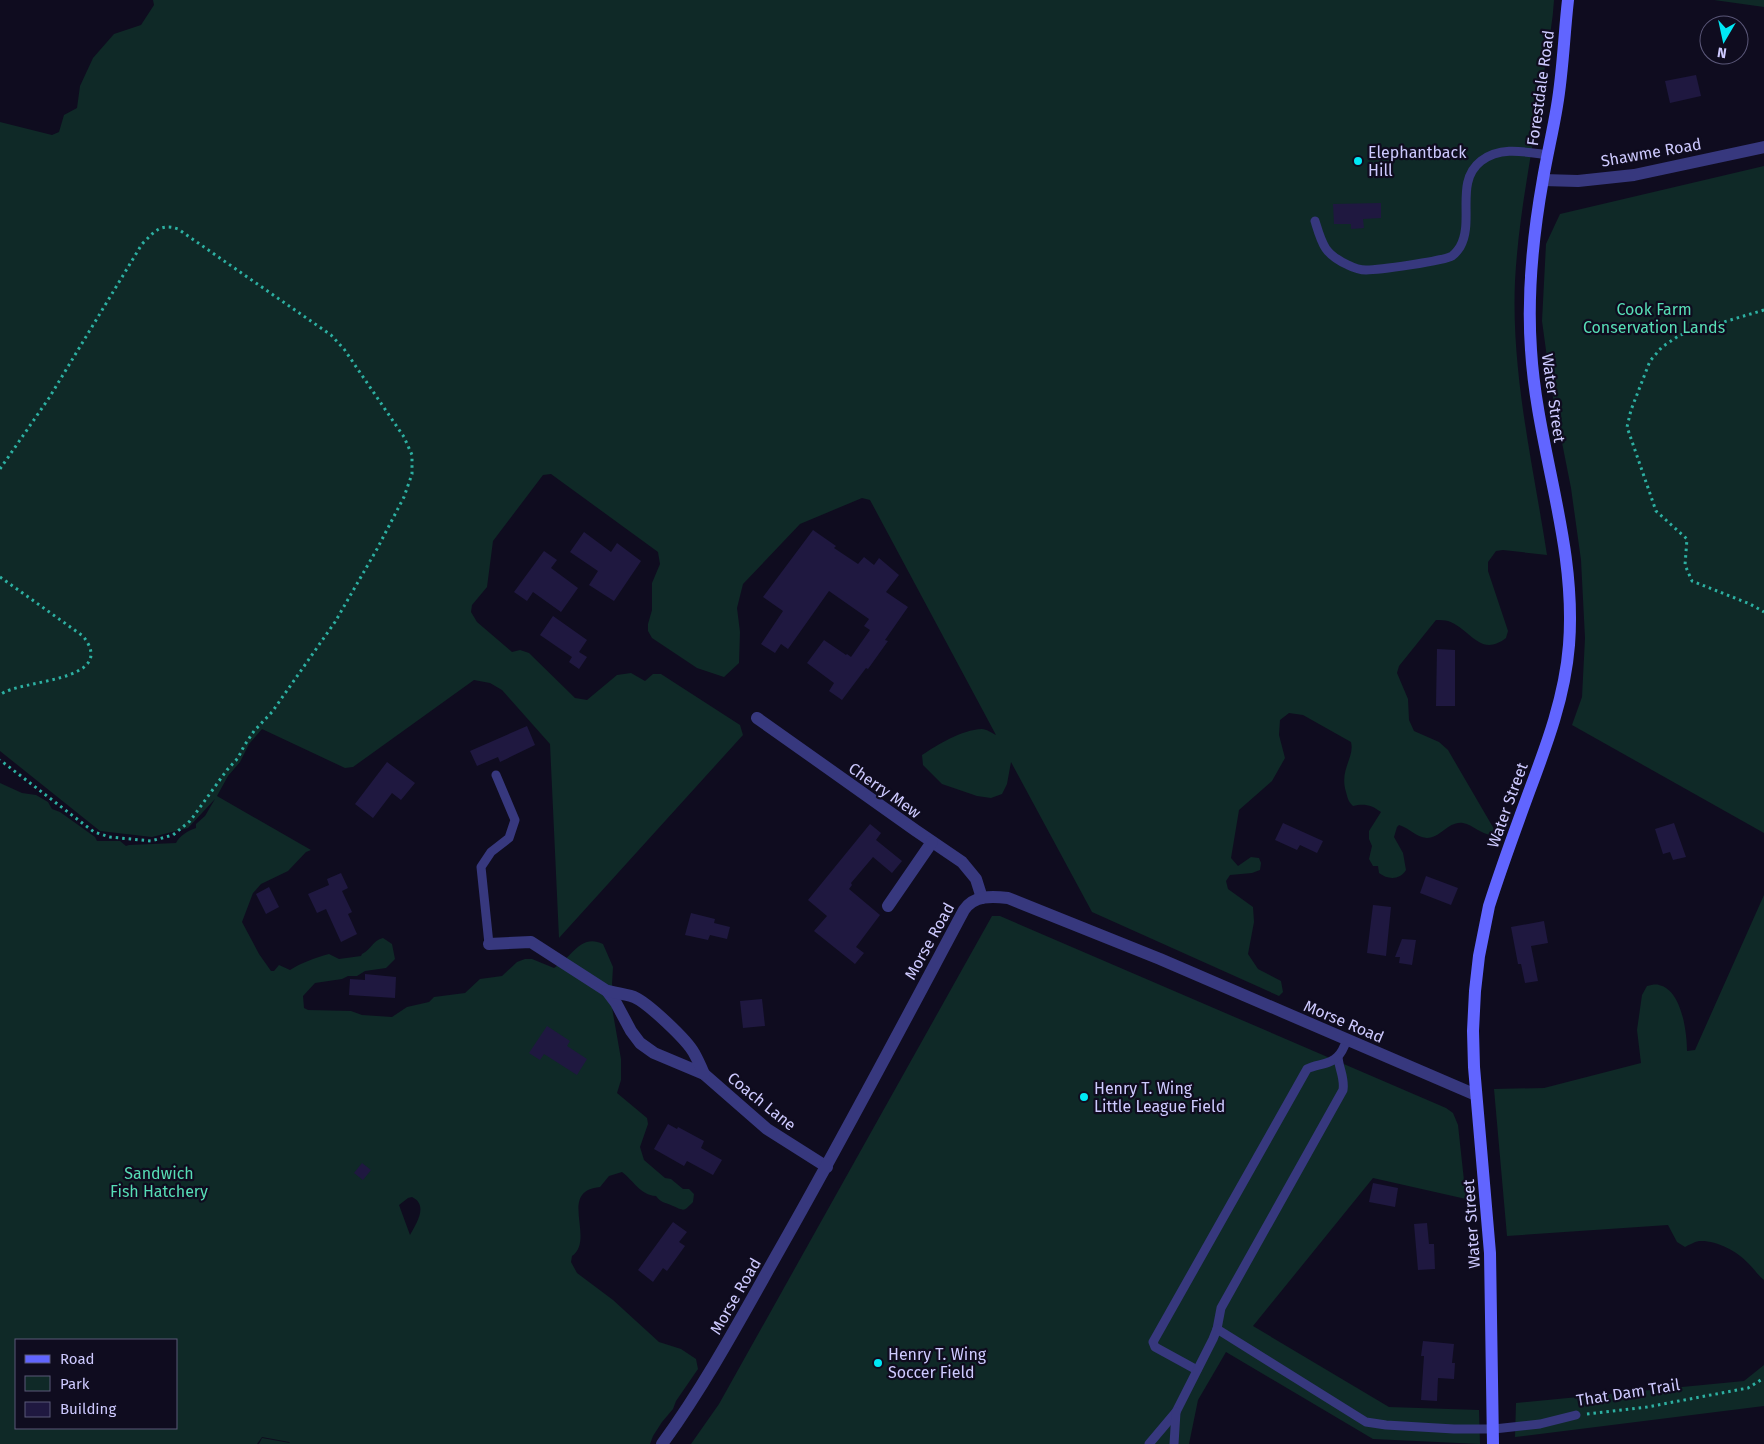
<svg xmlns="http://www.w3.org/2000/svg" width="1764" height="1444" font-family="'Fira Sans',sans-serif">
	<rect width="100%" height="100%" fill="#0f0c1f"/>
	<g fill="#0f2927" fill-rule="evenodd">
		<path d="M 153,0 L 1554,0 C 1553,20 1549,40 1546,60 C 1536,134 1519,207 1515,281 C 1511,373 1533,464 1547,555 L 1503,550 L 1496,551 L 1488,562 L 1488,571 L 1508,631 L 1506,638 C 1480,658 1471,629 1448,621 C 1445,620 1440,620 1436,620 L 1399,666 L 1397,673 L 1408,699 L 1409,720 L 1414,731 L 1439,742 L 1448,750 L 1494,829 L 1491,835 C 1481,834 1473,825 1463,823 C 1448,821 1441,838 1427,838 C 1415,837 1410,828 1399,825 L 1397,827 L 1394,837 L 1403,853 L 1406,870 C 1400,880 1388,880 1379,873 L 1378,866 L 1373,866 L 1369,859 L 1372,846 L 1369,839 L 1369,831 L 1381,812 C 1372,805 1364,803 1353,806 C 1348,801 1348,799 1346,792 C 1339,769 1355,758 1351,742 L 1303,715 L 1289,713 L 1280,720 L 1279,735 L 1285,758 L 1272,781 L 1239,810 L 1231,858 L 1238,866 L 1251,857 L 1259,858 L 1261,863 L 1260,870 L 1252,873 L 1230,875 L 1226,881 L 1228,889 L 1253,907 L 1254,922 L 1248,954 L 1258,969 L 1281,981 L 1283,992 L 1279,996 L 1092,912 L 1011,762 L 1007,784 L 1002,794 L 991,798 L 977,796 L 942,784 L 923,765 L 922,755 C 939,744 961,730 982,729 C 986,729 992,733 996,735 L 870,500 L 862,498 L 800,524 L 743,584 L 737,608 L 740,632 L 739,663 L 724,677 L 697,668 L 652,638 L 648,631 L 648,624 L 652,610 L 652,583 L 660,564 L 658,552 L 551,474 L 543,475 L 493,541 L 487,587 L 472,605 L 471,612 L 477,622 L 512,652 L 520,650 L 529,653 L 575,698 L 587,700 L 617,675 L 631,673 L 645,681 L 653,674 L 661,674 L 740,725 L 743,735 L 559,938 L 550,744 L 502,690 L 490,683 L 474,680 L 353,767 L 345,768 L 262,729 L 249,744 L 240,762 L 228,776 L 217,796 L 311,850 L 306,852 L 288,871 L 261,884 L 253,893 L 242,922 L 259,954 L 271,971 L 274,971 L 279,965 L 290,970 C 301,963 314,958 329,954 L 339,959 L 361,956 L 362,954 C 372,949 372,941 383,938 L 392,944 L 395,959 L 386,968 L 365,971 L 357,976 L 348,976 L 342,979 L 315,983 L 303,996 L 304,1008 L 308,1010 L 351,1011 L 362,1015 L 392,1017 L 407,1007 L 429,1002 L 434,997 L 465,993 L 480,979 L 502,976 L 517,962 L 525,959 L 532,959 L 554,968 C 572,958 580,933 603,944 L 613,967 L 611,1002 L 621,1059 L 621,1080 L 617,1093 L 647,1118 L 648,1124 L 640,1147 L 644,1160 L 665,1178 L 671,1179 L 683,1189 L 689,1189 L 694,1194 L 693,1202 C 683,1212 685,1211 673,1206 C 665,1202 661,1203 656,1196 C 640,1195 634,1181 622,1172 L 609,1176 L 600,1187 C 557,1191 596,1239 572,1256 L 571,1262 L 577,1273 L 613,1300 L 659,1342 L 681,1349 L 696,1359 L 698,1369 L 676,1401 L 673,1409 L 662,1422 L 653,1436 L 650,1444 L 259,1444 L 262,1438 L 290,1443 L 289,1442 L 262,1437 L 257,1444 L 0,1444 L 0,783 L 22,793 L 36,795 L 48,802 L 52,809 L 60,812 L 95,837 L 97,841 L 120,841 L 126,846 L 129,845 L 176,843 C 179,836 189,830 196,828 L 196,824 L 205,816 L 215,799 L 188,828 L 152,837 L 100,831 L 0,751 L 0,122 L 52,135 L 59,132 L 64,115 L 77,108 L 80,86 L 93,58 L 114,34 L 141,25 L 154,5 ZM 412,1197 C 429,1205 416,1224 410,1235 L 399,1205 L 408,1198 ZM 16,1340 L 176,1340 L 176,1428 L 16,1428 Z"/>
		<path d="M 1714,0 L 1764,0 L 1764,7 Z"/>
		<path d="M 1764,166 L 1764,833 L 1572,725 L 1582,697 L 1585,638 L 1581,560 L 1571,488 L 1551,387 L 1542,321 L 1546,244 L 1560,214 Z"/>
		<path d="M 1764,895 L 1764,1280 C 1758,1275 1754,1269 1748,1263 C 1737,1251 1716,1240 1699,1241 C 1694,1242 1689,1245 1685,1247 L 1677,1242 L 1668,1225 L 1507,1236 L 1494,1089 L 1544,1088 L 1641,1063 L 1637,1030 L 1642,995 L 1647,986 C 1651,985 1656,984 1659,985 C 1682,990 1687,1033 1687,1051 L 1695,1050 Z"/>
		<path d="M 992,916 L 1000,916 L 1446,1108 L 1453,1113 L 1458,1125 L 1466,1199 L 1373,1178 L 1253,1326 L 1389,1407 L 1479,1410 L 1480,1444 L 1373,1439 L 1226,1352 L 1198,1400 L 1189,1444 L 691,1444 L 719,1404 Z"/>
		<path d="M 1764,1365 L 1764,1406 L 1515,1437 L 1516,1403 L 1744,1381 Z"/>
	</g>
	<g fill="#1f1840">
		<path d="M 1696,75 L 1701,96 L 1670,103 L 1665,81 Z"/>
		<path d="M 1381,203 L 1381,218 L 1363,219 L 1364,228 L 1351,229 L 1351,224 L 1334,224 L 1333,204 Z"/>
		<path d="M 813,530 L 836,546 L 834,548 L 858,564 L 864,557 L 874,565 L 879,558 L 899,575 L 886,592 L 908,607 L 885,640 L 888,641 L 868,669 L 866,668 L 842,700 L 829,691 L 834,683 L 807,663 L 824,640 L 846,655 L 847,654 L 851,657 L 870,630 L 864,626 L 869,619 L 829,591 L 788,649 L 781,644 L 775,653 L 761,644 L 783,611 L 763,597 Z"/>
		<path d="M 584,532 L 611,552 L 617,543 L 641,561 L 614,601 L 589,585 L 598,571 L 570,552 Z"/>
		<path d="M 544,551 L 557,560 L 551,568 L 578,588 L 561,612 L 533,592 L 527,601 L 514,592 Z"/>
		<path d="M 553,616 L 587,640 L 579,652 L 587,657 L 579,669 L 569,662 L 572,657 L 540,635 Z"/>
		<path d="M 1437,649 L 1455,650 L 1455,706 L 1436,706 Z"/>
		<path d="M 527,726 L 535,745 L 500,762 L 498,757 L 477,766 L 470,751 Z"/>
		<path d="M 387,762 L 415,783 L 401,800 L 392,793 L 373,818 L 355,804 Z"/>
		<path d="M 1283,823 L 1323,841 L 1317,853 L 1300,845 L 1297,850 L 1275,840 Z"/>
		<path d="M 1674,823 L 1686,857 L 1673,860 L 1670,852 L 1663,854 L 1655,829 Z"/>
		<path d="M 870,824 L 881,833 L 876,840 L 902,861 L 892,873 L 873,857 L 851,883 L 852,885 L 849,889 L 880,915 L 856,947 L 864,953 L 855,964 L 814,931 L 827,916 L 808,900 Z"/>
		<path d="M 341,873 L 348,888 L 342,891 L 352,912 L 348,914 L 357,934 L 341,942 L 326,909 L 317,913 L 308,894 L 329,885 L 327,879 Z"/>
		<path d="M 1426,876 L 1458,888 L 1451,905 L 1420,893 Z"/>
		<path d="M 269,887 L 279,907 L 266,914 L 256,894 Z"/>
		<path d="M 1373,905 L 1391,907 L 1386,956 L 1367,953 Z"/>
		<path d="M 691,913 L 715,919 L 714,923 L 730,927 L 727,939 L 710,935 L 708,940 L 685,935 Z"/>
		<path d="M 1544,921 L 1548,943 L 1531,946 L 1538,981 L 1525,983 L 1521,964 L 1518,964 L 1511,927 Z"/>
		<path d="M 1402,939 L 1416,940 L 1412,965 L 1399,963 L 1400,957 L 1395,957 Z"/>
		<path d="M 365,974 L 396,977 L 395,998 L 349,995 L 350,979 L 365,980 Z"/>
		<path d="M 762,999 L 765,1026 L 743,1028 L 740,1001 Z"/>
		<path d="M 547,1026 L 570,1041 L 567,1046 L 587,1059 L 577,1075 L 544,1054 L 540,1060 L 529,1053 Z"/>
		<path d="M 668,1124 L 677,1129 L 678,1127 L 704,1141 L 701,1148 L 722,1160 L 713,1175 L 687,1161 L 684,1166 L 654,1149 Z"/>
		<path d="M 362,1163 L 371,1170 L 363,1180 L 354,1173 Z"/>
		<path d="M 1373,1183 L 1398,1188 L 1395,1207 L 1369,1202 Z"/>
		<path d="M 673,1222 L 687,1232 L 679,1242 L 685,1246 L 667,1271 L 663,1268 L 653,1282 L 638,1270 Z"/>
		<path d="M 1427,1223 L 1429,1244 L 1434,1244 L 1435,1269 L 1418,1270 L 1414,1224 Z"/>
		<path d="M 1423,1341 L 1454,1344 L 1452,1363 L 1455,1363 L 1454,1379 L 1438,1378 L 1437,1401 L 1421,1400 L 1424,1356 L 1421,1356 Z"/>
	</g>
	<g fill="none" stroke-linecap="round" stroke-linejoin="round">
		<g stroke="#2db0a2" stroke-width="3" stroke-dasharray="2.5 4" stroke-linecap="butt">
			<path d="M 1764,310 L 1680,335 L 1662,347 L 1650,361 L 1631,410 L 1627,427 L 1656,511 L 1687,539 L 1685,565 L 1692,581 L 1750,604 L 1764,612"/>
			<path d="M 0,469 L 49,398 L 142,244 C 154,232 160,223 178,229 L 331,335 L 344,349 L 404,437 L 412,455 L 412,474 L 404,497 L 377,549 L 335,622 L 272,712 L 254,731 L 244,746 L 238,758 L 227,770 L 190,821 L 173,835 L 151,841 L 110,837 L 94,832 L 0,760"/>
			<path d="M 0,577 L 83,636 C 120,683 18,679 0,695"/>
			<path d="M 1587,1414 L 1647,1407 L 1748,1388 L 1764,1378"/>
		</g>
		<g stroke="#37387e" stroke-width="9">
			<path d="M 1315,221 C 1322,244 1324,254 1348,265 C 1352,267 1360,270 1366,270 C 1378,270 1444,261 1452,256 C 1455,254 1458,250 1460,247 C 1475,221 1454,182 1481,161 C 1501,146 1525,152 1548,155"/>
			<path d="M 489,944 L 481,867 L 491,852 L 509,838 L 515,820 L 496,775"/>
			<path d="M 1217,1329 L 1221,1308 L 1343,1090 C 1345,1078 1339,1069 1338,1057"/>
			<path d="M 1197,1370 L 1155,1347 L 1153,1342 L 1307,1069 C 1316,1064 1330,1065 1337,1057 C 1342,1053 1345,1045 1347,1039"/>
			<path d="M 1149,1444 L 1176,1412 L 1213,1339 L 1217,1329 L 1366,1422 L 1386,1425 L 1454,1429 L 1494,1429 L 1540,1424 L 1576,1415"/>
			<path d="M 1174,1444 L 1176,1412"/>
		</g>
		<g stroke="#37387e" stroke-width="12">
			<path d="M 1543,180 L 1578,181 L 1634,175 L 1764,147"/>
			<path d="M 757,718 L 915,830 L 962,862 L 976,879 L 982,898"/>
			<path d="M 888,906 L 932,842"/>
			<path d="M 489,944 L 531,942 L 607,991 L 616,1003 L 631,1031 L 640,1043 L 654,1053 L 704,1074 L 767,1129 L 827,1167"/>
			<path d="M 607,991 C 617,993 625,994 634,997 C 648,1003 687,1040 694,1053 C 698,1060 701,1067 704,1074"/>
			<path d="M 662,1444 C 705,1385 740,1320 776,1256 C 841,1142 902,1026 964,910 C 974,895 992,896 1008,898 L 1160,959 L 1476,1095"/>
		</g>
		<path stroke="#6165ff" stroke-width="12" d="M 1493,1444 L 1490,1253 L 1474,1067 L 1473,1031 L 1475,991 L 1479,956 L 1489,906 C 1501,868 1515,830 1529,792 C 1547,744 1565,696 1569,645 C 1577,544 1537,449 1531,350 C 1527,294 1533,235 1543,179 C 1547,155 1553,131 1557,106 C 1563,71 1564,35 1568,0"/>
	</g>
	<g fill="#00e8f5" stroke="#0f0c1f" stroke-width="2">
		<circle cx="1358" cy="161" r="5"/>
		<circle cx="1084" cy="1097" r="5"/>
		<circle cx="878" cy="1363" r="5"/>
	</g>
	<g text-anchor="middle" stroke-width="4.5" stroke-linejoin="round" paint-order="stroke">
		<g font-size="16" fill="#cecaff" stroke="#0f0c1f">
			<text transform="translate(1540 88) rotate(-82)" y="6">Forestdale Road</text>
			<text transform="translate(1651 152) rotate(-10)" y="6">Shawme Road</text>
			<text transform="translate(1554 398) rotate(82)" y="6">Water Street</text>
			<text transform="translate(885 790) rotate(35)" y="6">Cherry Mew</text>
			<text transform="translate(1507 805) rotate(-70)" y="6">Water Street</text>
			<text transform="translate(929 941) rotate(-61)" y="6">Morse Road</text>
			<text transform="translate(1344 1021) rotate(23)" y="6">Morse Road</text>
			<text transform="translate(762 1101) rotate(39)" y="6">Coach Lane</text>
			<text transform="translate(1471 1224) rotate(-94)" y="6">Water Street</text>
			<text transform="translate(735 1296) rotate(-60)" y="6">Morse Road</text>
			<text transform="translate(1628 1392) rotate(-9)" y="6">That Dam Trail</text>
		</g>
		<g font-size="16" fill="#cecaff" stroke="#0f0c1f" text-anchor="start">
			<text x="1368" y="158">Elephantback<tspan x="1368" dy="18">Hill</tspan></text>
			<text x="1094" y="1094">Henry T. Wing<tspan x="1094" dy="18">Little League Field</tspan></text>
			<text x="888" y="1360">Henry T. Wing<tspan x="888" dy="18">Soccer Field</tspan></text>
		</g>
		<g font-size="16" fill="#57deb6" stroke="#0f0c1f">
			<text x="1654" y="315">Cook Farm<tspan x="1654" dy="18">Conservation Lands</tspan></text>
			<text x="159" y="1179">Sandwich<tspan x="159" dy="18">Fish Hatchery</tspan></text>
		</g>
	</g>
	<rect x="15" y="1339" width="162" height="90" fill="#0f0c1f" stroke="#5b5879"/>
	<rect x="25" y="1355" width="25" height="8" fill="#6165ff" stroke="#5b5879"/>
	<text x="60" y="1364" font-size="15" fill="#cecaff">Road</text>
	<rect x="25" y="1376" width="25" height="15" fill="#0f2927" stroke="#5b5879"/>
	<text x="60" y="1389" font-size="15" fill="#cecaff">Park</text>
	<rect x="25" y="1402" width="25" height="15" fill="#1f1840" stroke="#5b5879"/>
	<text x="60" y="1414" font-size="15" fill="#cecaff">Building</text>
	<g transform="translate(1724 40) rotate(189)"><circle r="24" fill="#0f0c1f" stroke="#5b5879"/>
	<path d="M0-4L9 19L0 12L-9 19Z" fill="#00e8f5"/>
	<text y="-8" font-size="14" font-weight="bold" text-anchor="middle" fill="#cecaff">N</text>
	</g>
</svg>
